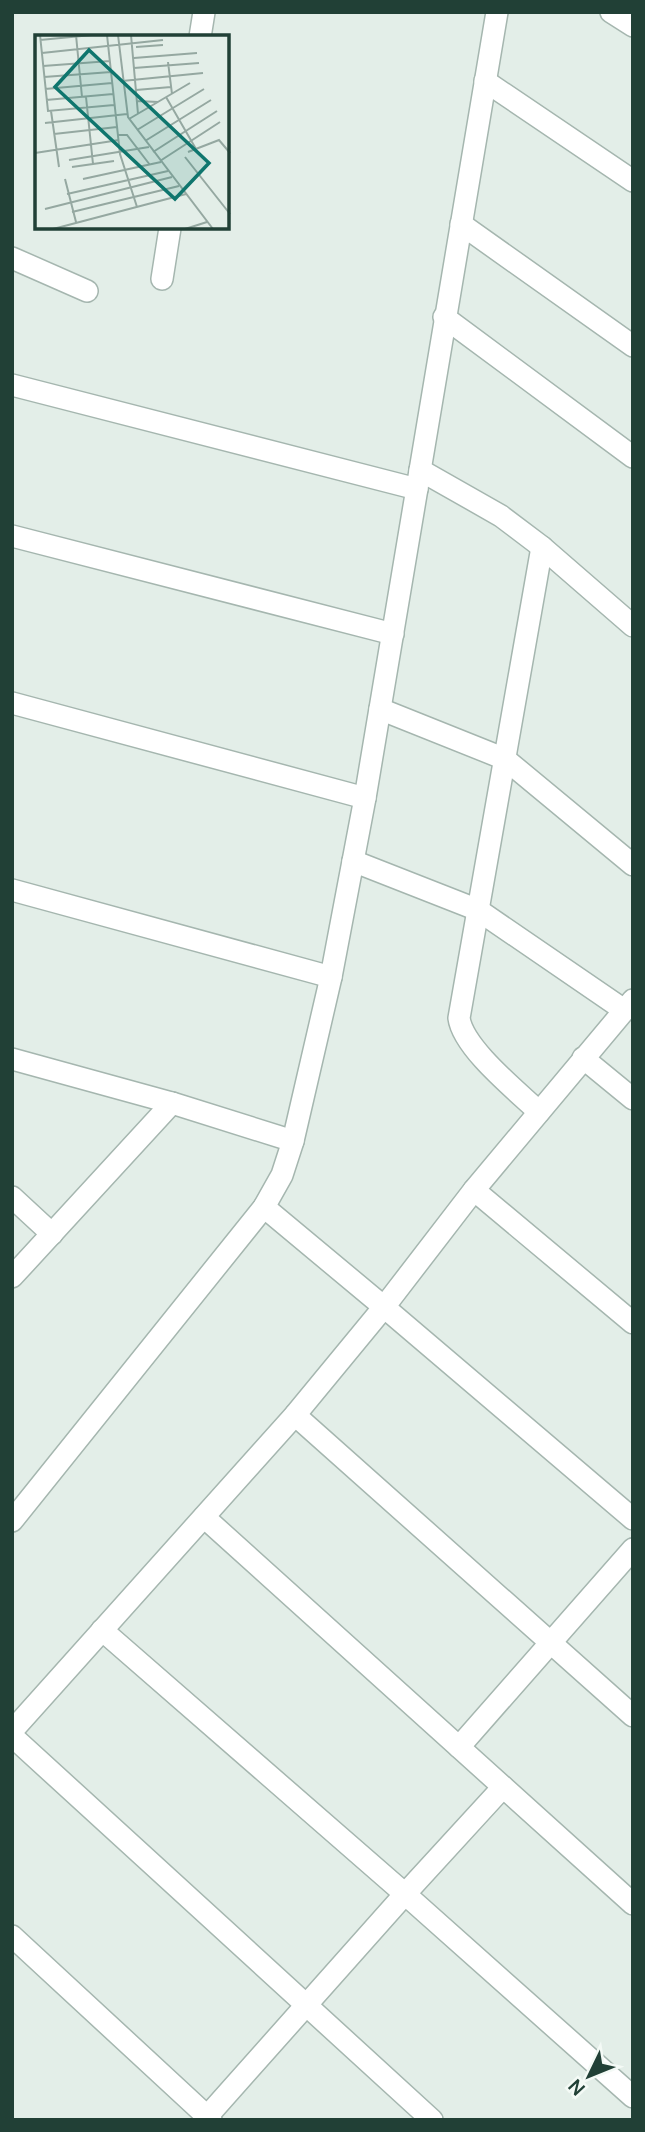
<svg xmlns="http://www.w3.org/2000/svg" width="645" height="2132" font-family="Manrope,sans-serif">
	<rect width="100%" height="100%" fill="#e3eee8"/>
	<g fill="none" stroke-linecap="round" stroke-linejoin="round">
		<g stroke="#a5b6af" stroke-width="24">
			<g id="street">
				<path d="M 611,12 L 633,26"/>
				<path d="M 200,37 L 204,12"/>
				<path d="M 485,81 L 633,181"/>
				<path d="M 461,224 L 633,346"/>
				<path d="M 12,258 L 87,291"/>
				<path d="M 162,279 L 170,228"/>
				<path d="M 444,317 L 633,457"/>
				<path d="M 12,385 L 417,489"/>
				<path d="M 420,470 L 501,516 L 542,547 L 633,626"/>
				<path d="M 12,536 L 393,634"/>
				<path d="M 12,703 L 365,798"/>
				<path d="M 380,709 L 505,759 L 633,865"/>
				<path d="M 353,861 L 478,910 L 624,1010"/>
				<path d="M 12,890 L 331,977"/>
				<path d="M 583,1058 L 633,1099"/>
				<path d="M 12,1059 L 172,1103 L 293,1141"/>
				<path d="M 539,1112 C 517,1091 463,1048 459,1018 L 542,547"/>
				<path d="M 474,1190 L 633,1323"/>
				<path d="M 12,1197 L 52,1234"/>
				<path d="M 264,1207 L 384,1307 L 633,1519"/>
				<path d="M 12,1277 L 172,1103"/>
				<path d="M 295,1415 L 633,1716"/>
				<path d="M 204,1517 L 633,1904"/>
				<path d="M 12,1521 L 264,1207 L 282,1175 L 293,1141 L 331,977 L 365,798 L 497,12"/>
				<path d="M 102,1630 L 405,1894 L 633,2097"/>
				<path d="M 12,1731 L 295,1415 L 384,1307 L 474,1190 L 633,1000"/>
				<path d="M 12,1736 L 432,2120"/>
				<path d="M 459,1747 L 633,1549"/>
				<path d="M 12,1936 L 211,2120"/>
				<path d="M 204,2120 L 405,1894 L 503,1787"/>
			</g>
		</g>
		<use href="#street" stroke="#fff" stroke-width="21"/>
	</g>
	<g transform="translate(35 35)">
		<rect width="194" height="194" fill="#e3eee8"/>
		<path fill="none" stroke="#95a8a1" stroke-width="2" d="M 5,0 L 13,76 L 79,70M 41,0 L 47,62M 72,0 L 85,119 L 102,172M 83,0 L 93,82 L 178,194M 96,0 L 103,79M 5,5 L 57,0M 101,12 L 128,10M 7,18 L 128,5M 99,23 L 162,18M 133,27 L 137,59M 8,31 L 75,26M 99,33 L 164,28M 9,42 L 76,37M 87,46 L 168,38M 10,54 L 77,48M 101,55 L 136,52M 51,62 L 58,129M 131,62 L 161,114M 11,65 L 78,59M 102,66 L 123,67M 16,76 L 24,132M 94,84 L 155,48M 10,88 L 92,79M 102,95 L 169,54M 19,99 L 82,92M 83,100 L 92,100 L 115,130M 110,106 L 176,65M 118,117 L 182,76M 153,117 L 184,105 L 195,118M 0,118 L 84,105M 150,122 L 195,179M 34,125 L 114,112M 125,126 L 185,87M 37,132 L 79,126M 30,144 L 41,187M 48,144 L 126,127M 32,159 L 133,136M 10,174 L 137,142M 37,177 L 144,151M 18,194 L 151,159M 150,194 L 172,187"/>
		<path fill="#0f766e" fill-opacity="0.15" stroke="#0f766e" stroke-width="3.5" d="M 54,15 L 174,128 L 140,164 L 20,52 Z"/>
		<rect width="194" height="194" fill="none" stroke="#214036" stroke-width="3.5"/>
	</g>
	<rect width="645" height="2132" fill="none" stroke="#214036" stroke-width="28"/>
	<g transform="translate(589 2076) rotate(227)" stroke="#f4faf6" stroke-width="5" paint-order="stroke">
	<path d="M0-5L12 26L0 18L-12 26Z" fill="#214036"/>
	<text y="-10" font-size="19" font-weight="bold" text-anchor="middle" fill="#214036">N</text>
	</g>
</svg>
